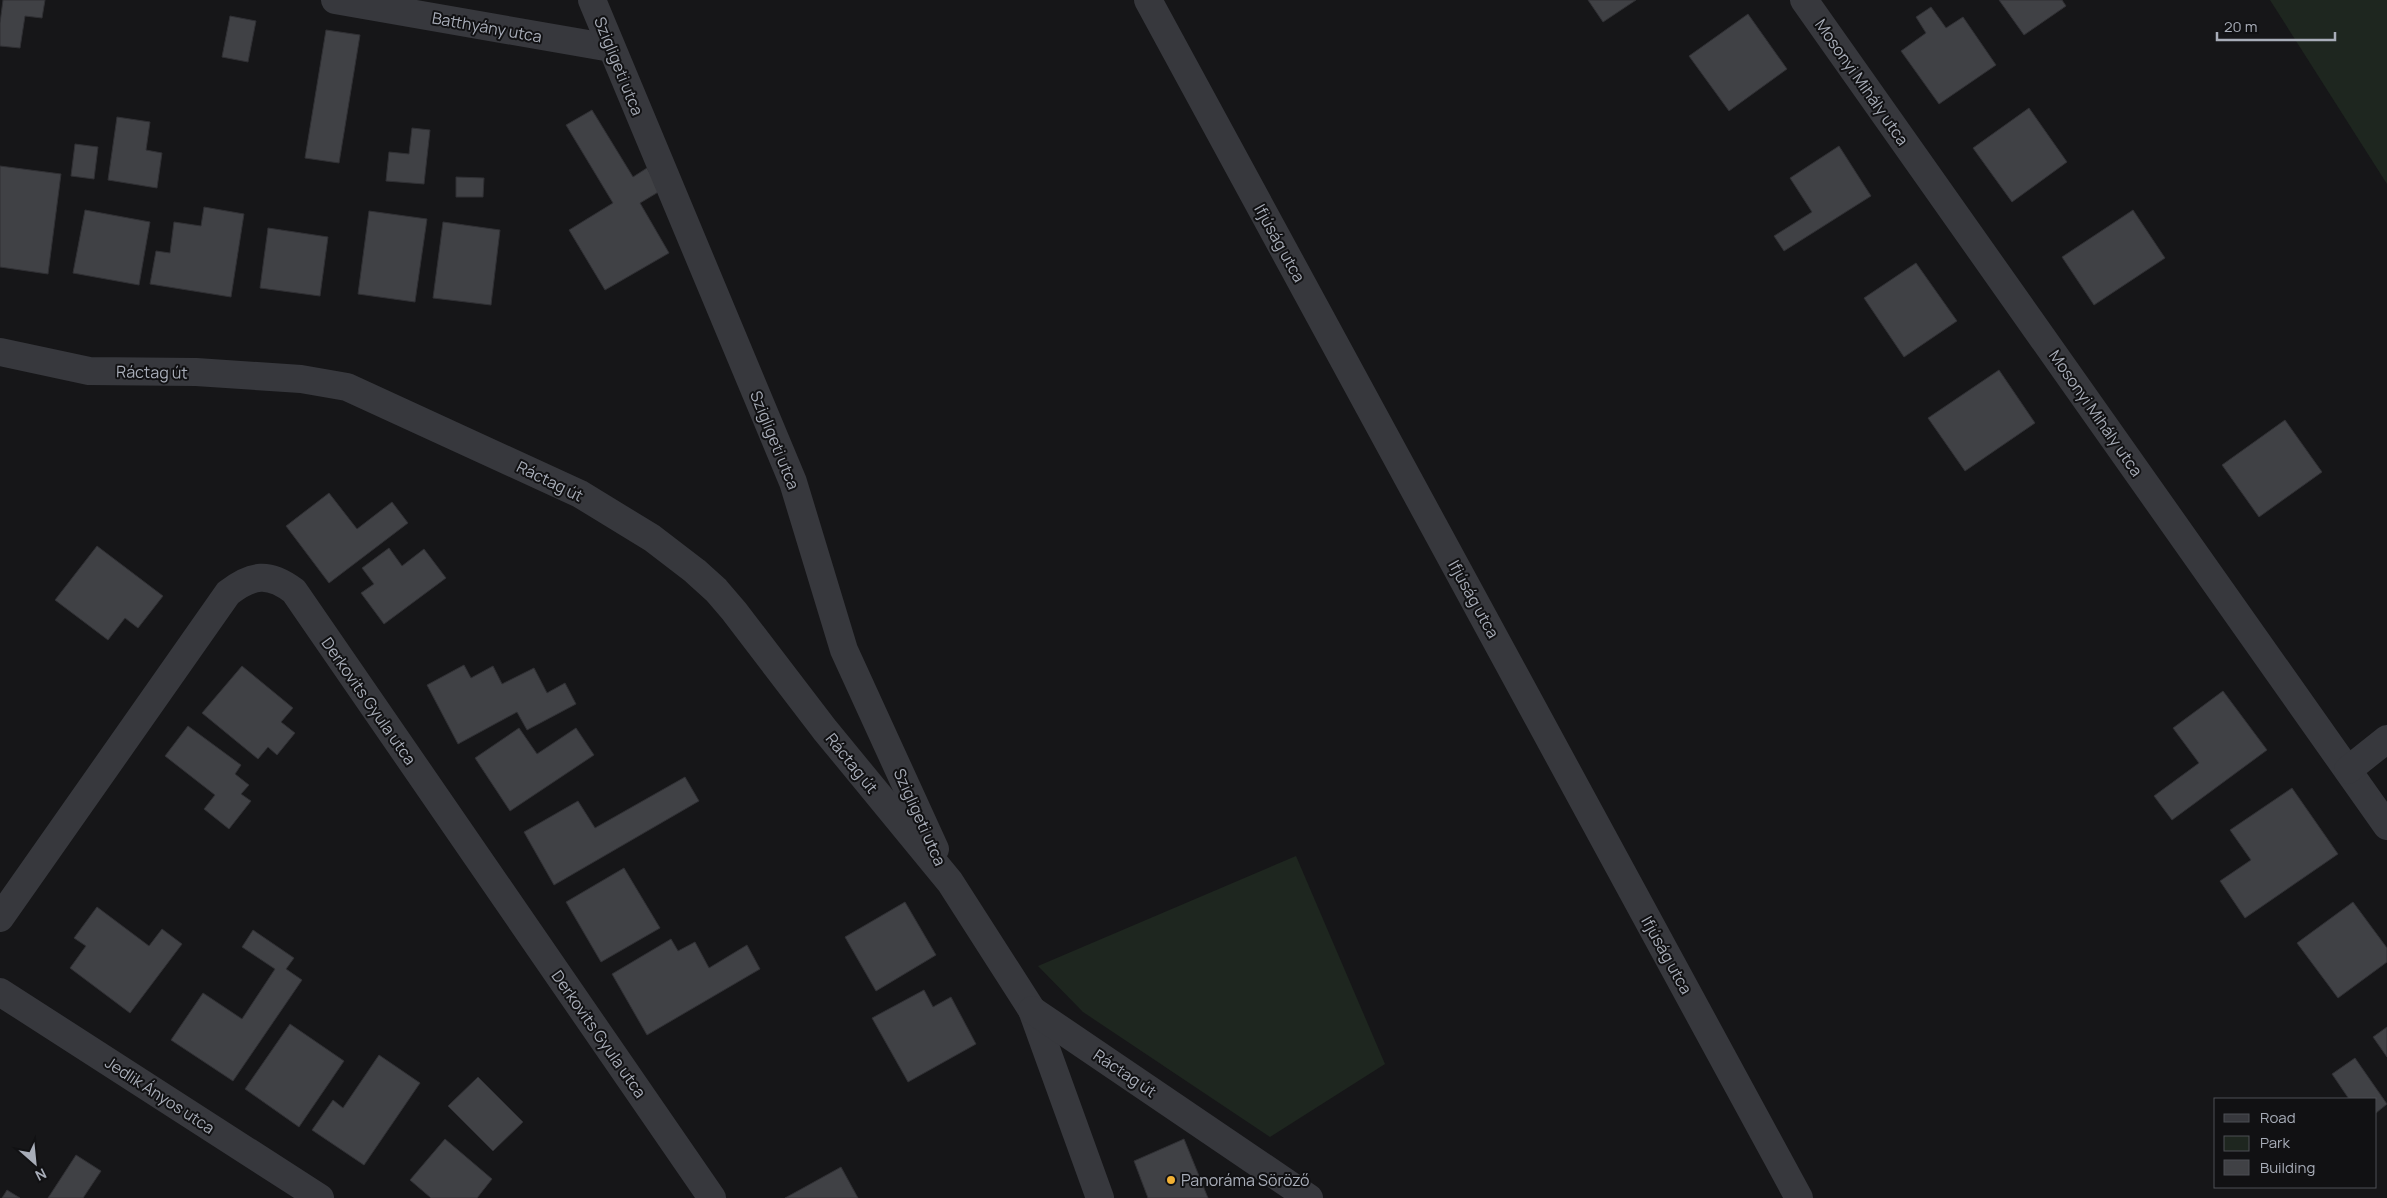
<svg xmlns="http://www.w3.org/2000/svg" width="2387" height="1198" font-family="Manrope,sans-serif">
	<rect width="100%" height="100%" fill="#161618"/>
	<g fill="#1e261f">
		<path d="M 2270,0 L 2387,0 L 2387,184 Z"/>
		<path d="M 1296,856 L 1385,1064 L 1270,1137 L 1083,1012 L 1038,966 Z"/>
	</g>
	<g fill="#404145" stroke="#303034">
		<path d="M 3,0 L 45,0 L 42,18 L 25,16 L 20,48 L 0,46 L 0,23 Z"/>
		<path d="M 1588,0 L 1636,0 L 1603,22 Z"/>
		<path d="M 1999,0 L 2062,0 L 2066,6 L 2024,35 Z"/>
		<path d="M 1931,7 L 1946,28 L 1963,17 L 1996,65 L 1939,104 L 1901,51 L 1926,33 L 1916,17 Z"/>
		<path d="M 1748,14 L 1787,69 L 1729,111 L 1689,56 Z"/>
		<path d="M 230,16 L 256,21 L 248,62 L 222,57 Z"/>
		<path d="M 326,30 L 360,35 L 339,163 L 305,158 Z"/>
		<path d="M 2029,108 L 2067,162 L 2012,202 L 1973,148 Z"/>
		<path d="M 592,110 L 633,177 L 647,168 L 660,191 L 640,203 L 669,253 L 605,290 L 569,230 L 613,203 L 566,125 Z"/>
		<path d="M 117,117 L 150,122 L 146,150 L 162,153 L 157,188 L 108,180 Z"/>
		<path d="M 412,128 L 430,130 L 424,184 L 386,181 L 389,152 L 409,154 Z"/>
		<path d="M 75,144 L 98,147 L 94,179 L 71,176 Z"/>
		<path d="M 1839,146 L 1871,196 L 1784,251 L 1774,236 L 1812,212 L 1790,178 Z"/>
		<path d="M 0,166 L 61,174 L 48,274 L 0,267 Z"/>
		<path d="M 456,177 L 484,178 L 483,197 L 456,197 Z"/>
		<path d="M 204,207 L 244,214 L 231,297 L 150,284 L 156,251 L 170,253 L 174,222 L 201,226 Z"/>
		<path d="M 85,210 L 150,222 L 139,285 L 73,273 Z"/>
		<path d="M 2133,210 L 2165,258 L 2094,305 L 2062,257 Z"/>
		<path d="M 369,211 L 427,219 L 415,302 L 358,294 Z"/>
		<path d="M 443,222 L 500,230 L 491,305 L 433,298 Z"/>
		<path d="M 268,228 L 328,237 L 320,296 L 260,288 Z"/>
		<path d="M 1916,263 L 1957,321 L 1904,357 L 1864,298 Z"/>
		<path d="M 1999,370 L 2035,423 L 1965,471 L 1928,418 Z"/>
		<path d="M 2285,420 L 2322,472 L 2259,517 L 2222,465 Z"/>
		<path d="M 329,493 L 357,529 L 392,502 L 408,523 L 329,583 L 286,526 Z"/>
		<path d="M 97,546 L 163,596 L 138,628 L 125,618 L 108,640 L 55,600 Z"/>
		<path d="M 389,548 L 402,566 L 424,549 L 446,578 L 384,624 L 361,593 L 374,584 L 362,568 Z"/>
		<path d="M 464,665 L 471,678 L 493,666 L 502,684 L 534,668 L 547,693 L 565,683 L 576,704 L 527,730 L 517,712 L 458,744 L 427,685 Z"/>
		<path d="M 242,666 L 293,708 L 281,722 L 295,733 L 277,755 L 268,747 L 258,759 L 202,713 Z"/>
		<path d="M 2223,691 L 2267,750 L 2172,820 L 2154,796 L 2199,763 L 2173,728 Z"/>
		<path d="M 188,726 L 241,765 L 235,774 L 249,785 L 241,794 L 251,801 L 229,829 L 204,809 L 215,795 L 165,756 Z"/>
		<path d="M 519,728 L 537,754 L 576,728 L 594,755 L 510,811 L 475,758 Z"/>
		<path d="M 685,777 L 699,801 L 554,885 L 524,832 L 578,801 L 595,828 Z"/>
		<path d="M 2292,788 L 2338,854 L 2245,918 L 2220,881 L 2251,860 L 2230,830 Z"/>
		<path d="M 624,868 L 660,928 L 601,962 L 566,902 Z"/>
		<path d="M 905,902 L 936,955 L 876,991 L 845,937 Z"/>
		<path d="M 2353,902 L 2387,948 L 2387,962 L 2338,998 L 2297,943 Z"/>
		<path d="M 97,907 L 149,946 L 162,929 L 182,944 L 130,1013 L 70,968 L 86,946 L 74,938 Z"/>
		<path d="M 253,930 L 294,958 L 286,969 L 302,980 L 233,1081 L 171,1040 L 203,993 L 242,1019 L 275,969 L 242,947 Z"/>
		<path d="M 671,939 L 678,951 L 695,942 L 709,968 L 747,945 L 760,969 L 647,1035 L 612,974 Z"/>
		<path d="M 924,990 L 933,1007 L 951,997 L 976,1044 L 908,1082 L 872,1018 Z"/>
		<path d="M 290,1024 L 344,1061 L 299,1127 L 245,1089 Z"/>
		<path d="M 2387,1027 L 2387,1057 L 2373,1037 Z"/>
		<path d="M 379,1055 L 420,1083 L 364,1165 L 312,1130 L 333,1100 L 343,1108 Z"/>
		<path d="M 2355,1058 L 2387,1104 L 2376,1113 L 2376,1099 L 2349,1099 L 2332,1074 Z"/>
		<path d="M 478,1077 L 523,1122 L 493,1151 L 448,1106 Z"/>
		<path d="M 445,1139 L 492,1179 L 477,1198 L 431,1198 L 410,1180 Z"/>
		<path d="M 1184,1139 L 1208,1198 L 1148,1198 L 1134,1161 Z"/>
		<path d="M 76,1155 L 101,1171 L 83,1198 L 48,1198 Z"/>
		<path d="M 841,1167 L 858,1198 L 785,1198 Z"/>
		<path d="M 7,1190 L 20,1198 L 2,1198 Z"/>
	</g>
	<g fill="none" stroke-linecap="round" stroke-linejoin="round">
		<g stroke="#37383d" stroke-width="28">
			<path d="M 335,0 L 611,48"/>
			<path d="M 592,0 L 793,482 L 844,650 L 935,849"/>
			<path d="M 1148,0 L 1799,1198"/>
			<path d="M 1804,0 L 2387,826"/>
			<path d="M 0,352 L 89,371 L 196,372 L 301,379 L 347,387 L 580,494 L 652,538 L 695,571 L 716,590 L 734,611 L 825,730 L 950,882 L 1032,1010 L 1100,1198"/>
			<path d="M 2348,770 L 2387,739"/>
			<path d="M 0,918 L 228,593 C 252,574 269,572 294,591 L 712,1198"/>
			<path d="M 0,992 L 320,1198"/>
			<path d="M 1032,1010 L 1309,1198"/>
		</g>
	</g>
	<circle fill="#f2b134" stroke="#111113" stroke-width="2" cx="1171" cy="1180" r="5"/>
	<g text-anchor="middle" stroke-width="4" stroke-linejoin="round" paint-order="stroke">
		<g font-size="16" fill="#a8adb8" stroke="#111113">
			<text transform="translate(487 27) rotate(10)" y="6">Batthyány utca</text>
			<text transform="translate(619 66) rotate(68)" y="6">Szigligeti utca</text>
			<text transform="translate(1862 82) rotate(55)" y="6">Mosonyi Mihály utca</text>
			<text transform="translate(1280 243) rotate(61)" y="6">Ifjúság utca</text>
			<text transform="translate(152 372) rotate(1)" y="6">Ráctag út</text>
			<text transform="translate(2096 413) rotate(55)" y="6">Mosonyi Mihály utca</text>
			<text transform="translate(775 440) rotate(68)" y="6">Szigligeti utca</text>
			<text transform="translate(550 481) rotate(26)" y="6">Ráctag út</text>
			<text transform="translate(1474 599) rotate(61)" y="6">Ifjúság utca</text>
			<text transform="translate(369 701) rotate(55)" y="6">Derkovits Gyula utca</text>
			<text transform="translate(852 763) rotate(51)" y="6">Ráctag út</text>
			<text transform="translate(920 817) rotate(66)" y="6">Szigligeti utca</text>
			<text transform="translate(1667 955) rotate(61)" y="6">Ifjúság utca</text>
			<text transform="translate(599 1034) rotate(55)" y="6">Derkovits Gyula utca</text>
			<text transform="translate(1125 1073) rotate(34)" y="6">Ráctag út</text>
			<text transform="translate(160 1095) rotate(33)" y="6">Jedlik Ányos utca</text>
		</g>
		<g font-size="16" fill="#a8adb8" stroke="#111113" text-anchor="start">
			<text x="1181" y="1186">Panoráma Söröző</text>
		</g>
	</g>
	<rect x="2214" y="1098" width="162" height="90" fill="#111113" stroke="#4d4f55"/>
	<rect x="2224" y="1114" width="25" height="8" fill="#37383d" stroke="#4d4f55"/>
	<text x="2260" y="1123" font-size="15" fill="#a8adb8">Road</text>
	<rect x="2224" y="1136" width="25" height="15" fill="#1e261f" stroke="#4d4f55"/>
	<text x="2260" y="1148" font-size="15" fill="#a8adb8">Park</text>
	<rect x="2224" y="1160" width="25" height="15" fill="#404145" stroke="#4d4f55"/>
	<text x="2260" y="1173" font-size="15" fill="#a8adb8">Building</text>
	<g transform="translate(35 1163) rotate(153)" stroke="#111113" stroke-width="4" paint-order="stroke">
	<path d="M0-4L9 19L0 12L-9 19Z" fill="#a8adb8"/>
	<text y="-8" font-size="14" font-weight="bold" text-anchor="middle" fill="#a8adb8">N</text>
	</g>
	<path d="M2217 32v8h118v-8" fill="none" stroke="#a8adb8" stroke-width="2.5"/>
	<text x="2224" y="32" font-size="15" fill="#a8adb8" stroke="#111113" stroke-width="4" paint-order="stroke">20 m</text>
</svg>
